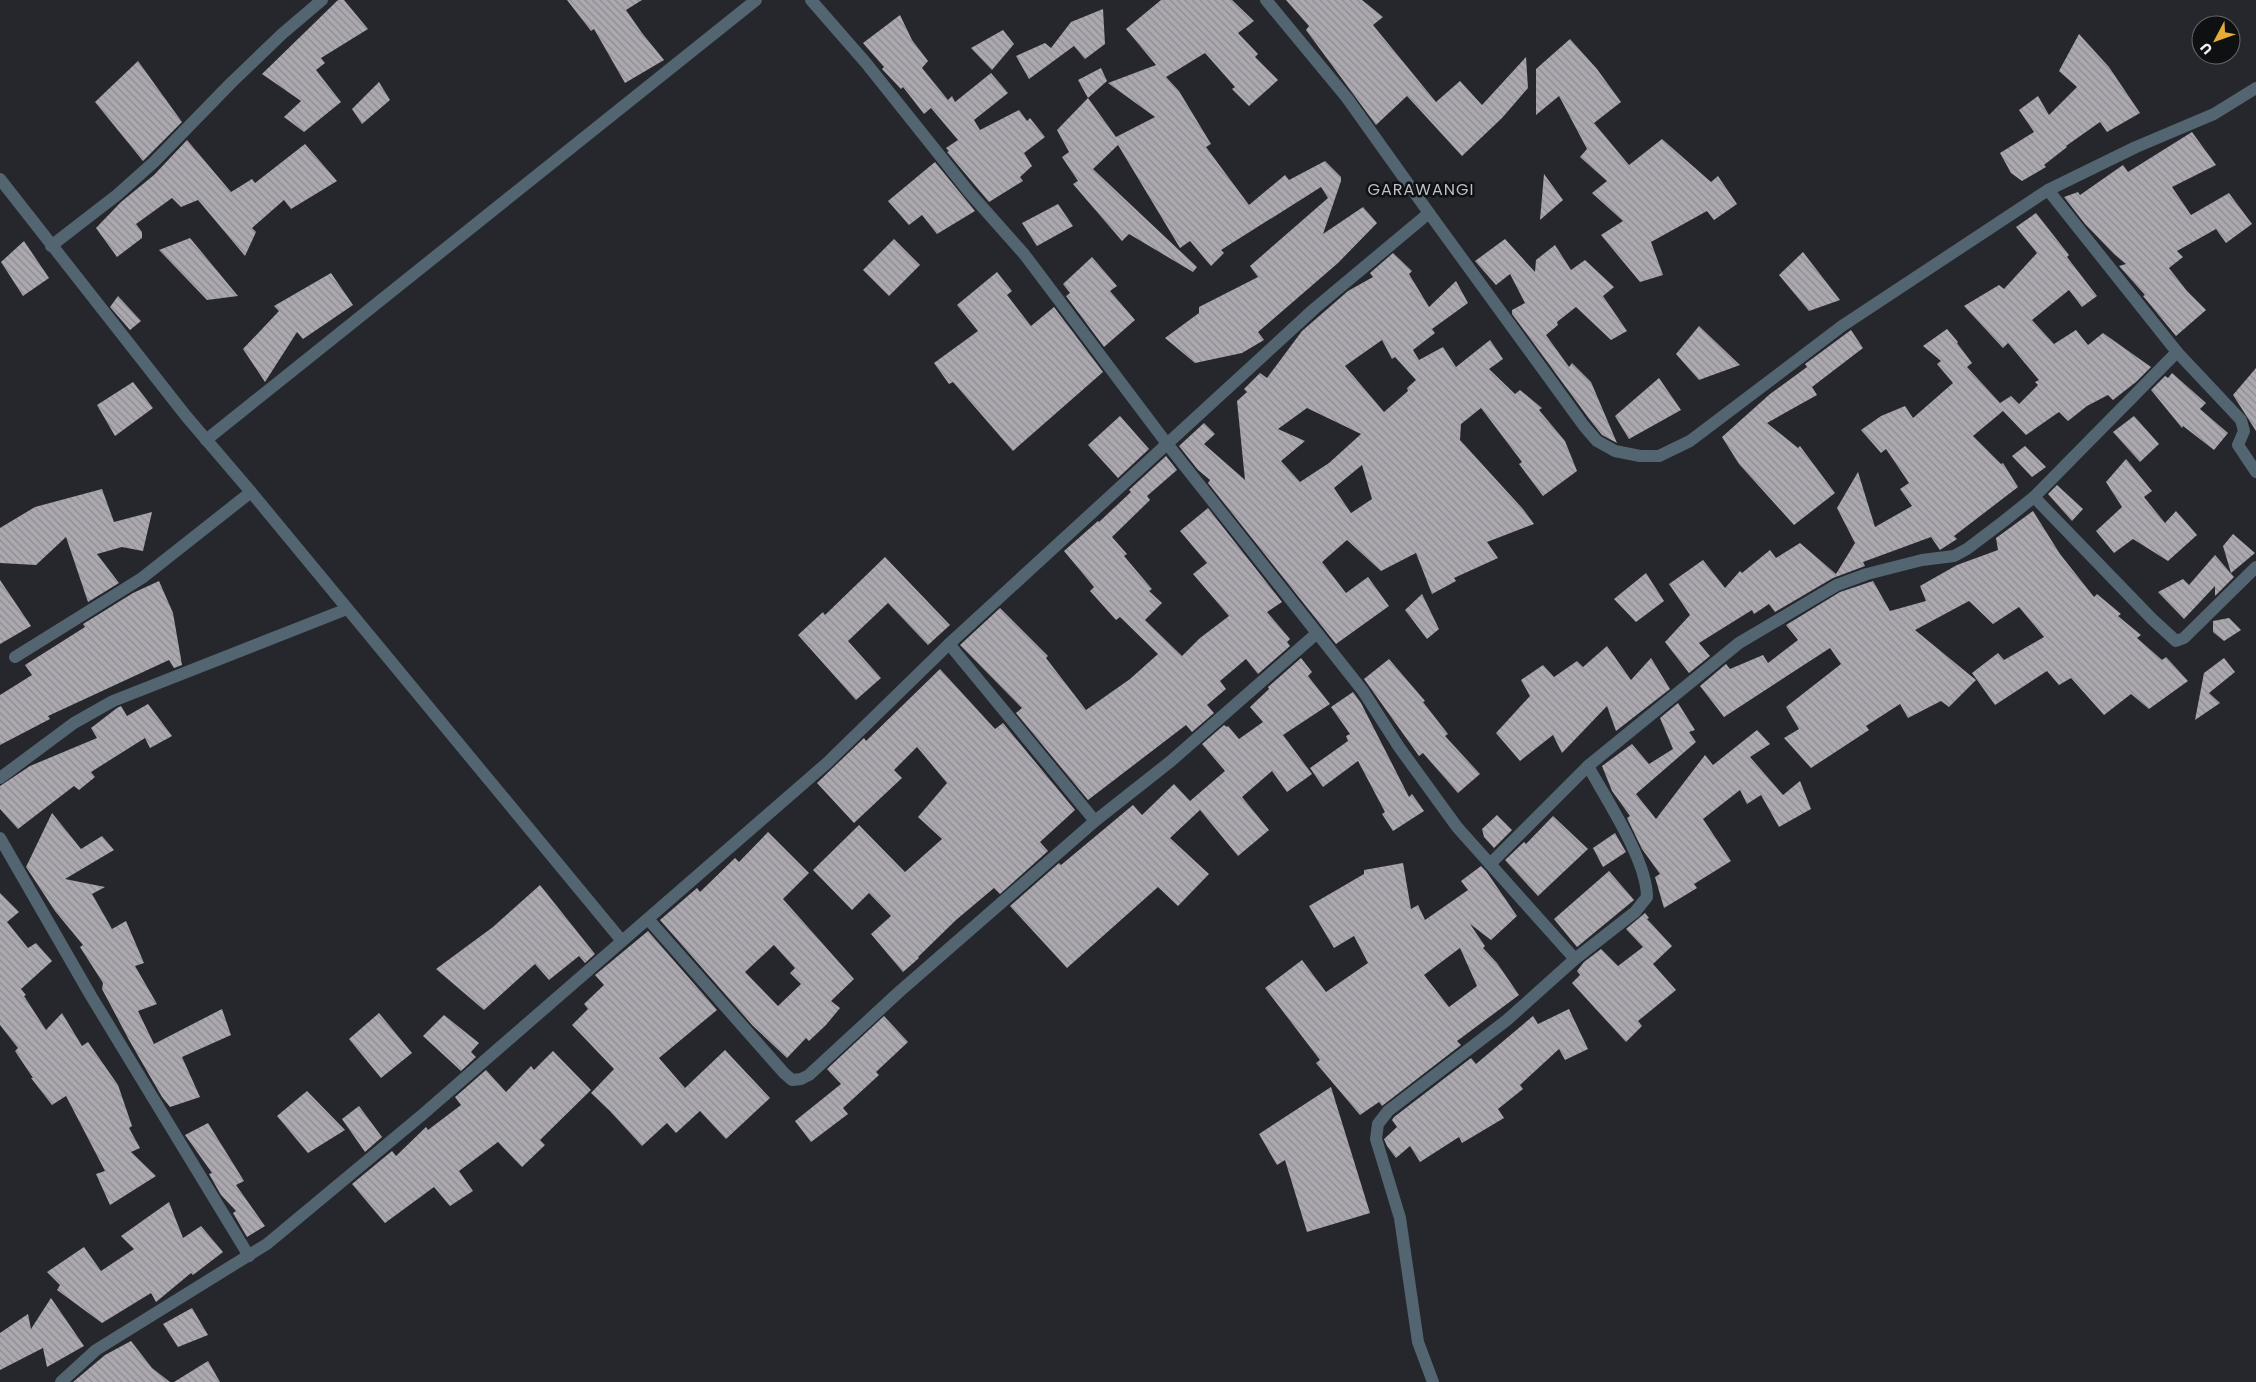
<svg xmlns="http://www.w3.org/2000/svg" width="2256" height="1382" font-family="Poppins,sans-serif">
	<defs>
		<pattern id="building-back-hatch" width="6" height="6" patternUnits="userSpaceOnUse" patternTransform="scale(1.25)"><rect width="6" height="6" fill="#aba8af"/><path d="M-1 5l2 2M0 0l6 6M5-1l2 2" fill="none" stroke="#8d8b90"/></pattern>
	</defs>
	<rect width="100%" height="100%" fill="#25272d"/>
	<g fill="url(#building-back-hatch)" fill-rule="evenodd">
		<path d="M 338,0 L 344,0 L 368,29 L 321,58 L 325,63 L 316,70 L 341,102 L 304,132 L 284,117 L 301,101 L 262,74 Z"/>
		<path d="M 567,0 L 642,0 L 626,10 L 642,33 L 664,60 L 625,83 L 594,29 L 591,31 Z"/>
		<path d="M 1161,0 L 1232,0 L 1254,21 L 1238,33 L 1258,54 L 1255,57 L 1278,80 L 1249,106 L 1232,89 L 1235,87 L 1205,53 L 1166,77 L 1179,91 L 1211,144 L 1206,147 L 1249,205 L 1285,175 L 1289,180 L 1325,161 L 1341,177 L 1341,181 L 1323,234 L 1363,207 L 1377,223 L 1338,263 L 1258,332 L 1264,340 L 1242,353 L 1195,363 L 1165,338 L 1199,313 L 1199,307 L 1258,277 L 1250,266 L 1328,198 L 1321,187 L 1221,250 L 1224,253 L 1211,266 L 1190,241 L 1180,248 L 1118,145 L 1093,169 L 1197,267 L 1193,272 L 1129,234 L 1122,241 L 1073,184 L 1078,181 L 1062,157 L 1069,152 L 1057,130 L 1088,98 L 1116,137 L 1155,117 L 1108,83 L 1156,65 L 1126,29 Z"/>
		<path d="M 1286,0 L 1362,0 L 1383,17 L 1373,25 L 1436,102 L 1460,81 L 1482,105 L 1526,57 L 1528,88 L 1502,118 L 1462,156 L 1407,96 L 1376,125 L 1306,30 L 1309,26 Z"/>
		<path d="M 1103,9 L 1105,44 L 1085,59 L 1074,46 L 1029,79 L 1016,56 L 1045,43 L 1051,48 L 1071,22 Z"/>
		<path d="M 900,15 L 912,40 L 928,61 L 922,68 L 948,100 L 952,96 L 955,102 L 991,73 L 1008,93 L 974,120 L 980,130 L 1019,110 L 1027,121 L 1030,118 L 1045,137 L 1024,153 L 1032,166 L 1020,177 L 1023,181 L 989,202 L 947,152 L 949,151 L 946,148 L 958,140 L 931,108 L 924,114 L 903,87 L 901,89 L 882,69 L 884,67 L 863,43 Z"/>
		<path d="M 1003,30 L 1014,44 L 992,70 L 971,48 Z"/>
		<path d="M 2079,34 L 2109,67 L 2140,113 L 2107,132 L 2100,122 L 2066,146 L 2067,147 L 2044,165 L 2046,167 L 2022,181 L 2011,173 L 2000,153 L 2034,132 L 2019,110 L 2038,96 L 2049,115 L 2077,87 L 2059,71 Z"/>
		<path d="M 1570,39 L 1597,69 L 1621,102 L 1594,123 L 1629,165 L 1662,139 L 1711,182 L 1718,176 L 1737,204 L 1714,220 L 1707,211 L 1651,242 L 1663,275 L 1640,282 L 1601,235 L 1623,221 L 1592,193 L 1607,181 L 1580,157 L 1587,149 L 1559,96 L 1536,115 L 1536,69 Z"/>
		<path d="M 138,61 L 182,122 L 143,161 L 95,102 Z"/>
		<path d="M 1101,68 L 1107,81 L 1088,98 L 1078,80 Z"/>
		<path d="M 379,82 L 390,100 L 362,124 L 352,109 Z"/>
		<path d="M 2192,132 L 2216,165 L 2172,187 L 2191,215 L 2229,193 L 2252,224 L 2226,243 L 2216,229 L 2177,251 L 2183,257 L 2169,268 L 2187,291 L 2206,310 L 2176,336 L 2143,296 L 2145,295 L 2119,266 L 2126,264 L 2114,254 L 2085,224 L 2064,197 L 2078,192 L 2080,195 L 2123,165 L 2128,172 Z"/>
		<path d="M 187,140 L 231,192 L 252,179 L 255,183 L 305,144 L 337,181 L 291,209 L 284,200 L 252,228 L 256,232 L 245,256 L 198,200 L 181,207 L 172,198 L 136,224 L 142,232 L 142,238 L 117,257 L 96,228 L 121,202 L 154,175 Z"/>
		<path d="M 935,162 L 975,211 L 937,234 L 922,215 L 909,225 L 888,201 Z"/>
		<path d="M 1544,174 L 1563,200 L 1540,220 Z"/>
		<path d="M 1058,204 L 1073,226 L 1037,246 L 1022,223 Z"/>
		<path d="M 2036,213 L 2069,255 L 2067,257 L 2097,296 L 2082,307 L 2069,290 L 2032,320 L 2054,344 L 2076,330 L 2088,345 L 2103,333 L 2151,367 L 2136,382 L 2113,400 L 2108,395 L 2087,406 L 2068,421 L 2059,412 L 2026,435 L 2003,411 L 1973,436 L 2001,464 L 2003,463 L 2018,487 L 1954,536 L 1957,539 L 1940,550 L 1931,537 L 1863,562 L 1865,566 L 1833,578 L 1775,612 L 1769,604 L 1754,614 L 1752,610 L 1699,643 L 1710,656 L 1689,673 L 1665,642 L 1690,615 L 1669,584 L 1703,560 L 1725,588 L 1740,571 L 1742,573 L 1770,550 L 1776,558 L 1800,543 L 1836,574 L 1855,543 L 1837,508 L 1858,472 L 1875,527 L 1912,506 L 1900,489 L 1909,483 L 1886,449 L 1881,453 L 1861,430 L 1881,416 L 1905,406 L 1913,418 L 1953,383 L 1937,364 L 1941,361 L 1923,346 L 1947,329 L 1958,342 L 1957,343 L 1972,363 L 1967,367 L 2000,403 L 2011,396 L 2019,404 L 2038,385 L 2035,382 L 2039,380 L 2008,343 L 2003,348 L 1964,306 L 1999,285 L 2004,289 L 2037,253 L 2016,227 Z"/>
		<path d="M 190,238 L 238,296 L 207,300 L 159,250 Z"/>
		<path d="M 894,239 L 920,265 L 889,296 L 863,270 Z"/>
		<path d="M 1505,239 L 1535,272 L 1536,260 L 1555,245 L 1571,270 L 1585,260 L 1614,287 L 1603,296 L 1627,331 L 1611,340 L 1576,307 L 1557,322 L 1558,325 L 1546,335 L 1569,367 L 1572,363 L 1591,382 L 1617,443 L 1602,435 L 1590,420 L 1512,314 L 1512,310 L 1525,303 L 1510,274 L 1496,285 L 1475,261 Z"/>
		<path d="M 24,241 L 49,278 L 23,296 L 1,262 Z"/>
		<path d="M 1803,252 L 1840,300 L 1809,311 L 1779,275 Z"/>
		<path d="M 1393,253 L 1412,271 L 1409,274 L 1429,307 L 1456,281 L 1468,303 L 1432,329 L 1435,333 L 1413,350 L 1419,360 L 1443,347 L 1456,367 L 1490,340 L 1503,359 L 1489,369 L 1515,394 L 1520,390 L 1542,408 L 1539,410 L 1565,441 L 1577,471 L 1543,496 L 1519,464 L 1522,462 L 1481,408 L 1461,424 L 1460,440 L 1523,509 L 1534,524 L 1487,542 L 1498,558 L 1454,578 L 1456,581 L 1432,594 L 1416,553 L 1381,571 L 1347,540 L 1322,562 L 1346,593 L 1368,577 L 1389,606 L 1336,644 L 1208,483 L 1210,480 L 1198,470 L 1179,446 L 1204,423 L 1215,434 L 1204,444 L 1245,480 L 1237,401 L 1247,392 L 1244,389 L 1260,373 L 1267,378 L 1302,331 L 1348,291 L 1373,277 L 1370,273 ZM 1382,340 L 1392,359 L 1395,357 L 1416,380 L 1407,388 L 1408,391 L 1384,412 L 1345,366 ZM 1307,408 L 1361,434 L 1329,463 L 1300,482 L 1281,461 L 1305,441 L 1278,429 ZM 1362,465 L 1372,499 L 1351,513 L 1334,488 Z"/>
		<path d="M 1092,257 L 1117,286 L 1110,291 L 1135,320 L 1104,347 L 1066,296 L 1070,293 L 1063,284 Z"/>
		<path d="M 997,272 L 1012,291 L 1007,295 L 1031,326 L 1054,307 L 1103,372 L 1013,451 L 953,382 L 949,384 L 934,363 L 978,331 L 957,305 Z"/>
		<path d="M 331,273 L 353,305 L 303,339 L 297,332 L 265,382 L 243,349 L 279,311 L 274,306 Z"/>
		<path d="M 118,296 L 141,321 L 130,330 L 110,307 Z"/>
		<path d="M 1699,326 L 1740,365 L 1699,380 L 1676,354 Z"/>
		<path d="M 1851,330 L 1863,348 L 1812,387 L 1817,395 L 1767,423 L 1798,448 L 1800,446 L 1835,493 L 1794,525 L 1739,464 L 1722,437 L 1770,394 L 1807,367 L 1805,364 Z"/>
		<path d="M 2256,368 L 2256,431 L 2233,395 Z"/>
		<path d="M 2172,373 L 2206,403 L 2200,409 L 2228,433 L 2214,450 L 2183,426 L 2182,428 L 2151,390 L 2165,376 L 2168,378 Z"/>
		<path d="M 1659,378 L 1681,410 L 1629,439 L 1615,416 Z"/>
		<path d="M 133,382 L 153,408 L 115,436 L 97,405 Z"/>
		<path d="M 1120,416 L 1149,449 L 1118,478 L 1088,445 Z"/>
		<path d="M 2134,416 L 2159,444 L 2140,462 L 2113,432 Z"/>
		<path d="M 2025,446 L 2046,467 L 2032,477 L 2012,456 Z"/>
		<path d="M 1166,456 L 1177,470 L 1147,496 L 1150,500 L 1112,537 L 1127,554 L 1124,556 L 1152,589 L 1149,591 L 1162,603 L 1145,620 L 1182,656 L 1200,638 L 1229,616 L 1193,574 L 1207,563 L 1180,531 L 1208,508 L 1282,602 L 1267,612 L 1290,639 L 1287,642 L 1290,646 L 1258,674 L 1246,659 L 1220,681 L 1226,689 L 1207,705 L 1214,713 L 1192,732 L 1186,725 L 1088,800 L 1016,713 L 1022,708 L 960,645 L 1000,608 L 1048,656 L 1046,658 L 1086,710 L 1130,679 L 1158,654 L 1120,617 L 1116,620 L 1090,591 L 1094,587 L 1064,551 L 1098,521 L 1099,522 L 1131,492 L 1129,490 Z"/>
		<path d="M 2126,459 L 2152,491 L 2144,497 L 2165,523 L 2176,511 L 2197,535 L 2168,561 L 2133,539 L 2114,553 L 2096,531 L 2122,507 L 2106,482 Z"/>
		<path d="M 2057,485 L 2083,509 L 2072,521 L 2048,494 Z"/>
		<path d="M 102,489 L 114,522 L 152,512 L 143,551 L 122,547 L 97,554 L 119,583 L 88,602 L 66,537 L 36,565 L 0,563 L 0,528 L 35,507 Z"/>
		<path d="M 2033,511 L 2060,554 L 2094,597 L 2097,594 L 2121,614 L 2118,616 L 2141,635 L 2137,638 L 2162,660 L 2166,657 L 2188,681 L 2149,709 L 2131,694 L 2104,715 L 2071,678 L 2059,685 L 2047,671 L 1995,705 L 1972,673 L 1998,653 L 2004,660 L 2044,637 L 2019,607 L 1993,624 L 1969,601 L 1915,630 L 1976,680 L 1949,707 L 1941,701 L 1908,718 L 1900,704 L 1866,726 L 1869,730 L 1811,768 L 1784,738 L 1799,729 L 1786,707 L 1841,664 L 1830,648 L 1724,717 L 1700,686 L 1726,664 L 1730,669 L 1763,655 L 1768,663 L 1798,640 L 1786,625 L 1840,592 L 1873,581 L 1890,611 L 1926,601 L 1920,586 L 1957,565 L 1998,550 L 1996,538 Z"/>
		<path d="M 2233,534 L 2255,553 L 2231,573 L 2223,546 Z"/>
		<path d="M 2215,555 L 2234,577 L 2215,596 L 2215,586 L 2184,619 L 2158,592 L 2183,579 L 2189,585 Z"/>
		<path d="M 885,557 L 950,625 L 928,645 L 888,603 L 848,641 L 881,678 L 856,700 L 798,635 L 823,612 L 825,615 Z"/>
		<path d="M 1646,573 L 1664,601 L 1636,622 L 1614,599 Z"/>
		<path d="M 0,580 L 31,626 L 0,644 Z"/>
		<path d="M 159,581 L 173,613 L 182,665 L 174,668 L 169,660 L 48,716 L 50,719 L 0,745 L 0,695 L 32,675 L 25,665 L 85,627 L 83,624 L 133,593 Z"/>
		<path d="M 1422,594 L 1439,629 L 1427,639 L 1405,610 Z"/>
		<path d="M 2229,618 L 2241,630 L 2224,641 L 2213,632 L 2213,621 Z"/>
		<path d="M 1607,646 L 1631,680 L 1651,658 L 1670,689 L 1616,731 L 1607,706 L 1562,753 L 1553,735 L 1520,761 L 1496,733 L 1530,696 L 1521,680 L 1543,665 L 1554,677 L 1577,661 L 1583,667 Z"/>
		<path d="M 1301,658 L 1312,672 L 1308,676 L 1330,704 L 1283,735 L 1312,774 L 1287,792 L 1272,771 L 1242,797 L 1269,830 L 1238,856 L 1200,810 L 1170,838 L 1209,874 L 1178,906 L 1158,887 L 1067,968 L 1010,906 L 1059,863 L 1061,865 L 1133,805 L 1142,815 L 1174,784 L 1190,801 L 1225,771 L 1202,744 L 1224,725 L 1227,727 L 1228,726 L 1239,739 L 1263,722 L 1250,707 L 1269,689 L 1268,687 Z"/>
		<path d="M 2224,658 L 2235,672 L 2209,693 L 2220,703 L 2195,720 L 2204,673 Z"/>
		<path d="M 1389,659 L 1425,701 L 1423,702 L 1448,734 L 1445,736 L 1480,774 L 1458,793 L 1423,753 L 1419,756 L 1364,679 Z"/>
		<path d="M 940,669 L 995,729 L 1003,723 L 1075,810 L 1040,842 L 1048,851 L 1000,894 L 994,888 L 956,920 L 918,957 L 919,958 L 903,972 L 871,934 L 891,916 L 869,893 L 852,910 L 813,870 L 859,825 L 905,872 L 942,839 L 918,817 L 947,783 L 917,747 L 894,770 L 902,778 L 854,823 L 817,783 L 864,738 L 866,741 Z"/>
		<path d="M 1353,692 L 1361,703 L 1409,797 L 1412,794 L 1424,811 L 1393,831 L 1382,814 L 1385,812 L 1358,761 L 1323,787 L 1310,768 L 1348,741 L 1346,736 L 1350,734 L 1331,707 Z"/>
		<path d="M 1678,703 L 1695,730 L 1689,732 L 1696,742 L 1636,794 L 1656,819 L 1705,755 L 1713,765 L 1757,730 L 1770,744 L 1750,757 L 1783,795 L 1800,781 L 1811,809 L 1779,827 L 1761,795 L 1747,804 L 1740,790 L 1703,819 L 1731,861 L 1694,884 L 1697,888 L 1664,908 L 1655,877 L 1660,874 L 1642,849 L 1627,818 L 1630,816 L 1612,791 L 1602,766 L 1632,744 L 1649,764 L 1673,749 L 1660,718 Z"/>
		<path d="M 148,704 L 172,736 L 150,748 L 145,738 L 91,772 L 95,777 L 79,790 L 74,786 L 18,829 L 0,809 L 0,786 L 30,766 L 97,738 L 91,728 L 117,708 L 121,706 L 127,716 Z"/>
		<path d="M 52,813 L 81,849 L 102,836 L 114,850 L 65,879 L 105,887 L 92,894 L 112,929 L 126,921 L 144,963 L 135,966 L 157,1004 L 138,1011 L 154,1044 L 222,1009 L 231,1035 L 182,1057 L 200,1097 L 170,1107 L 162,1097 L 129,1040 L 102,989 L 103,983 L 80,947 L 83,945 L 55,911 L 26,867 Z"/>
		<path d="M 1497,815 L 1512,830 L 1494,848 L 1484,837 L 1482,829 Z"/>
		<path d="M 1553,816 L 1588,849 L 1538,896 L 1505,860 L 1524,842 L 1526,844 Z"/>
		<path d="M 768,832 L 809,873 L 783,899 L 854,979 L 831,1001 L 840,1008 L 826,1025 L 809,1041 L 806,1038 L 787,1058 L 753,1026 L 660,920 L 697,888 L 700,892 L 735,858 L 739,862 ZM 774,945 L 795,968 L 790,973 L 801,984 L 778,1006 L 745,972 Z"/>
		<path d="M 1615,833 L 1626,852 L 1603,867 L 1593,848 Z"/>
		<path d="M 1403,863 L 1411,909 L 1418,905 L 1425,920 L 1468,890 L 1461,881 L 1481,866 L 1486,871 L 1517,916 L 1491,940 L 1470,924 L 1485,946 L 1483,948 L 1497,963 L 1519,995 L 1457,1041 L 1461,1045 L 1382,1106 L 1379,1102 L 1360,1115 L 1316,1063 L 1320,1060 L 1265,988 L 1302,960 L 1326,992 L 1368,963 L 1354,936 L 1334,948 L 1309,906 L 1364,874 L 1364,870 ZM 1460,948 L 1477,986 L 1449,1007 L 1424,975 Z"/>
		<path d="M 1609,871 L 1634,900 L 1577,947 L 1554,919 Z"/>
		<path d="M 540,885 L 595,954 L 585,963 L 579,956 L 549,980 L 535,964 L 484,1010 L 436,969 L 493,927 Z"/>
		<path d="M 0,893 L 19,912 L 7,922 L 28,948 L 36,943 L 52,961 L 21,989 L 26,995 L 24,996 L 46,1030 L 62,1013 L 82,1046 L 88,1042 L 118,1085 L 132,1126 L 129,1128 L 140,1148 L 131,1152 L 156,1176 L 110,1205 L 96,1174 L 105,1171 L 66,1096 L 52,1105 L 31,1078 L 33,1078 L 15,1051 L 18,1048 L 0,1025 Z"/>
		<path d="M 1645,913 L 1649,918 L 1647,919 L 1672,946 L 1653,964 L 1676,990 L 1638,1021 L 1642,1026 L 1626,1042 L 1572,983 L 1580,975 L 1577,971 L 1584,962 L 1601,949 L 1618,966 L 1643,947 L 1626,929 Z"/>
		<path d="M 648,931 L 717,1010 L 659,1058 L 685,1088 L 725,1050 L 770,1098 L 726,1139 L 700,1111 L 676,1133 L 667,1123 L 642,1146 L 610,1111 L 591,1093 L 614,1069 L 572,1025 L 588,1009 L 584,1004 L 604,985 L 595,975 Z"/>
		<path d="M 1569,1009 L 1588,1049 L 1565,1060 L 1559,1049 L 1520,1085 L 1523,1089 L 1498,1109 L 1504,1118 L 1462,1143 L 1459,1137 L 1420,1162 L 1410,1146 L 1396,1158 L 1387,1146 L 1384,1139 L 1397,1127 L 1392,1120 L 1394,1117 L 1471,1058 L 1476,1064 L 1533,1016 L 1538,1024 Z"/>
		<path d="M 379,1013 L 412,1053 L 381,1078 L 349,1039 Z"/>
		<path d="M 444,1015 L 479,1043 L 471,1052 L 476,1057 L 461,1071 L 423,1036 Z"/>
		<path d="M 884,1016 L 908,1042 L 876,1072 L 879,1075 L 843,1108 L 848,1114 L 811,1142 L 795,1121 L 841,1084 L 827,1069 Z"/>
		<path d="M 553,1051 L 591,1090 L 540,1140 L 545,1145 L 522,1167 L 498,1142 L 459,1171 L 473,1191 L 450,1206 L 434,1187 L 385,1223 L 352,1184 L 392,1151 L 396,1156 L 426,1127 L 428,1130 L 461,1105 L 455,1097 L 486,1070 L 506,1092 L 531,1066 L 534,1070 Z"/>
		<path d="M 1331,1087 L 1370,1213 L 1307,1232 L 1285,1160 L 1277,1165 L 1259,1134 Z"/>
		<path d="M 307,1091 L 345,1130 L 308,1153 L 277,1116 Z"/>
		<path d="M 359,1106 L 382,1137 L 365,1152 L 342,1119 Z"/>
		<path d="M 208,1123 L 244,1181 L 236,1185 L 265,1226 L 247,1237 L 233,1213 L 236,1211 L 221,1195 L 209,1174 L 212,1173 L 185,1135 Z"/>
		<path d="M 169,1202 L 183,1238 L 201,1226 L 223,1252 L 193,1275 L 191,1273 L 156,1302 L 151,1293 L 102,1323 L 57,1290 L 60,1285 L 47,1272 L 84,1247 L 101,1271 L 134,1249 L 121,1236 Z"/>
		<path d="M 51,1298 L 84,1346 L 47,1367 L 43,1348 L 0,1370 L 0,1333 L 28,1314 L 31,1329 Z"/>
		<path d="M 192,1308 L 208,1335 L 178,1347 L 163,1324 Z"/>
		<path d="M 131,1341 L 152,1368 L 170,1382 L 73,1382 L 105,1355 Z"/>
		<path d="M 208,1361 L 220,1382 L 174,1382 Z"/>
	</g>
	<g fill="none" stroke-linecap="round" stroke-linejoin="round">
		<g stroke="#536571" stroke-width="12">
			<path d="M 811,0 L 866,63 L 969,192 L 1024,254 L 1168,445 L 1363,691 L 1399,747 L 1457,827 L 1575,959 L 1507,1020 L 1388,1111 L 1378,1124 L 1376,1139 L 1400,1218 L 1418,1342 L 1433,1382"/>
			<path d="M 1266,0 L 1347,98 L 1429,213"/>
			<path d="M 0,179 L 186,416 L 251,492"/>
			<path d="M 2048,190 L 2177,352 L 2241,420 L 2244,431 L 2238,445 L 2256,472"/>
			<path d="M 51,246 L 117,195 L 154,162 L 232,82 L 282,34 L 322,0"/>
			<path d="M 206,440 L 756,0"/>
			<path d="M 2034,497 L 2152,619 L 2176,641 L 2184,638 L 2256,567"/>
			<path d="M 949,644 L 1095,821"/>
			<path d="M 15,657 L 142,578 L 251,492 L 622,941"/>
			<path d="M 0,778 L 74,723 L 113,701 L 347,609"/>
			<path d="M 0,838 L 91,996 L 249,1256"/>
			<path d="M 1490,864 L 1588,766 L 1739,643 L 1837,585 L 1867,574 L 1922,560 L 1954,556 L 1967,549 L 2004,521 L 2034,497 L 2177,352"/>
			<path d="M 648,919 L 784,1073 L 792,1080 L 801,1079 L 809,1075 L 899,992 L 1095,821 L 1171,761 L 1316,634"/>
			<path d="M 1575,959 L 1635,912 L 1647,897 C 1647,860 1606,799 1588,766"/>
			<path d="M 61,1382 L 96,1350 L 267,1244 L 422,1115 L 827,763 L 949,644 L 1314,309 L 1429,213 L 1584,426 L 1597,441 L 1615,451 L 1640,456 L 1659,456 L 1690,441 L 1842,326 L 2048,190 L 2136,147 L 2214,114 L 2256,88"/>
		</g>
	</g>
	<g text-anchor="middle" stroke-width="5" stroke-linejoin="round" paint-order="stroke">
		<g font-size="16" letter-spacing="1" fill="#bcbfc6" stroke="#0f1012">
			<text x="1421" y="195">GARAWANGI</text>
		</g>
	</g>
	<g transform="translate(2216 40) rotate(229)"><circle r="24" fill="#0f1012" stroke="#68696c"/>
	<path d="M0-4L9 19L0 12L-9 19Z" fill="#e8ab37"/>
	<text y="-8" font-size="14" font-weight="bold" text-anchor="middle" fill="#edeff3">U</text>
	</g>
</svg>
